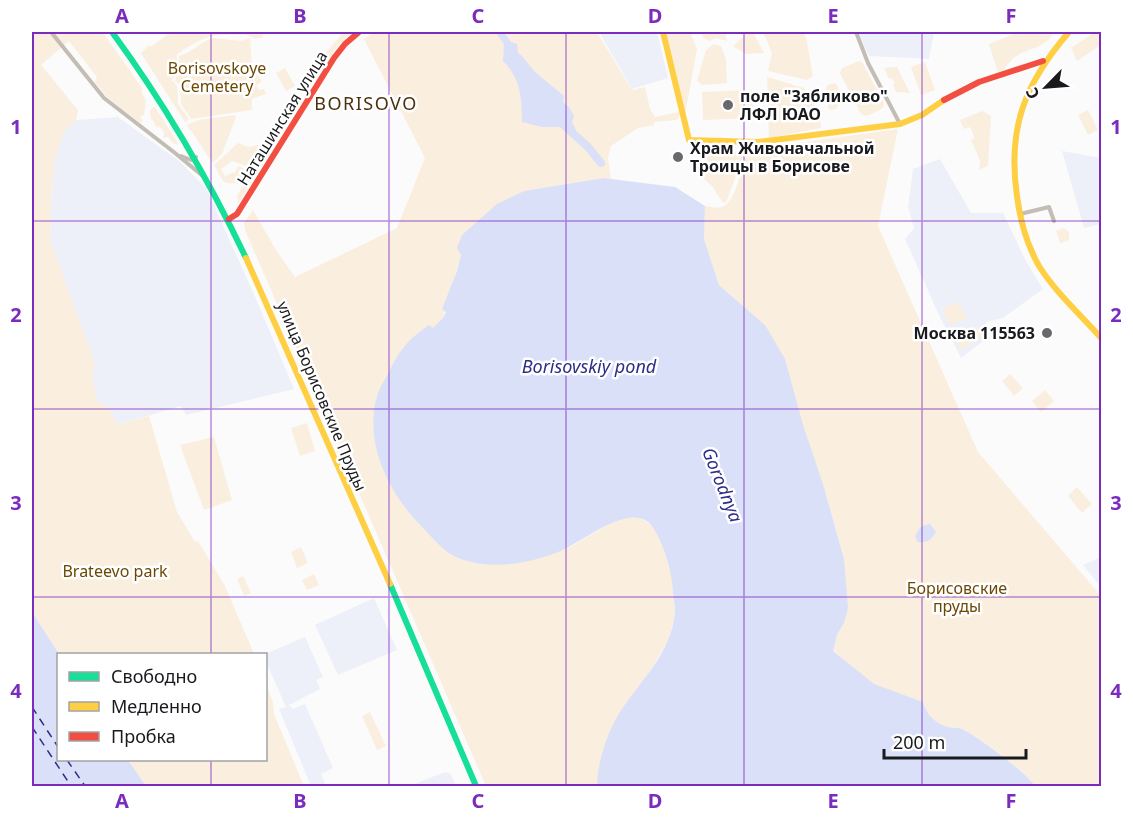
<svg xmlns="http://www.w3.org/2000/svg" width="1133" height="818" font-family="'Noto Sans',sans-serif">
	<rect width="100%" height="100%" fill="#fbfbfc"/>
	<g fill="#eef0f9">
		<path d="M 599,32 L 657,32 L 668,78 L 632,89 Z"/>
		<path d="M 858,32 L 934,32 L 929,59 L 869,56 Z"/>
		<path d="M 118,117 L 179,161 L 206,188 L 253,292 L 294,389 L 186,415 L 181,406 L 117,425 L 109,408 L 97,401 L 92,373 L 95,364 L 50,240 L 51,200 L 55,159 L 64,132 L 76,120 Z"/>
		<path d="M 1062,151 L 1101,158 L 1101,224 L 1084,228 Z"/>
		<path d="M 940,159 L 971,213 L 1003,213 L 1026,261 L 1043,289 L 1003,318 L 986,322 L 984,328 L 986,339 L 961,358 L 939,315 L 905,239 L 914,228 L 908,207 L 913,169 Z"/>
		<path d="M 1101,557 L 1101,587 L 1083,565 Z"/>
		<path d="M 374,598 L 397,650 L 338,675 L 315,625 Z"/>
		<path d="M 305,637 L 323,677 L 316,680 L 320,689 L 289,705 L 293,709 L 305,704 L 333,768 L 321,774 L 326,786 L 311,786 L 279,709 L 286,707 L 266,662 L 265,654 Z"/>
		<path d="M 445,772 L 451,774 L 456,786 L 409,786 Z"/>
	</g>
	<g fill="#faeede">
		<path d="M 32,32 L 97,32 L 104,34 L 142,88 L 142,93 L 146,101 L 144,115 L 140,117 L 143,121 L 140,123 L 107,97 L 95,82 L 97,77 L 69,41 L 41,65 L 78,110 L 76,120 L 64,132 L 55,159 L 51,200 L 50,240 L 95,364 L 92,373 L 97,401 L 109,408 L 117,425 L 149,416 L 177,512 L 195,542 L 198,541 L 225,586 L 254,654 L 59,654 L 32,612 Z"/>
		<path d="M 171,32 L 262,32 L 263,37 L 255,39 C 249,34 243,35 236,35 C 210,33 198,40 177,54 L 177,72 L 172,80 L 177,86 L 178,104 L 189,119 L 185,122 L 141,53 L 148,46 L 152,46 Z"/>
		<path d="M 344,32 L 352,32 L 337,47 L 305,93 L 302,89 L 323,56 Z"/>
		<path d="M 375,32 L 597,32 L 632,90 L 645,87 L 650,109 L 655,117 L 679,112 L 680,115 L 677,120 L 654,122 L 654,125 L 638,128 L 611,146 L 608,158 L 611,179 L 603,178 L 524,191 L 511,198 L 461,255 L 443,318 L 377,395 L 373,417 L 374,436 L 387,478 L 412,517 L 454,556 L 474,563 L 519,563 L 570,547 L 611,523 L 626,518 L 639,517 L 653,526 L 663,546 L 672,577 L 675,618 L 668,641 L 650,671 L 617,718 L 604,747 L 597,786 L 486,786 L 245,230 L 244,223 L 253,210 L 276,250 L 295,277 L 397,228 L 425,158 L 364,39 Z"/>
		<path d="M 666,32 L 690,32 L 697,49 L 685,115 Z"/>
		<path d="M 702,32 L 725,32 L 727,41 L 716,38 L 709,41 L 703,38 Z"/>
		<path d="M 745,32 L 753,32 L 764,53 L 746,54 L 733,46 L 744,36 Z"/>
		<path d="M 763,32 L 802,32 L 806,37 L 813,76 L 807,80 L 768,71 L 772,53 Z"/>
		<path d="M 1019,32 L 1053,32 C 1047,49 1028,47 1015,57 C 1008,62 1005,71 998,73 L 989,44 Z"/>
		<path d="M 1095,32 L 1101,32 L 1101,45 L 1077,61 L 1071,48 Z"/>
		<path d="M 213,38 L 241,41 L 250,38 L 252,67 L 262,81 L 256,86 L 259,90 L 264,89 L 266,94 L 252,99 L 252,110 L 191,119 L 181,104 L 180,85 L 175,81 L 176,77 L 179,75 L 179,56 C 191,53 200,42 213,38 Z"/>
		<path d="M 714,44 L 721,46 L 726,59 L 727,83 L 702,85 L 697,81 L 706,50 Z"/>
		<path d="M 859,61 L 862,62 L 884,103 L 883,108 L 867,116 L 861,114 L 840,73 L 842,68 Z"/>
		<path d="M 925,62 L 935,90 L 921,95 L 911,67 Z"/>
		<path d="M 897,67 L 910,93 L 896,92 L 893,85 L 895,84 L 892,78 L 889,79 L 884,68 Z"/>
		<path d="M 285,68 L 295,86 L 286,91 L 276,73 Z"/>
		<path d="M 767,77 L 804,88 L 819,113 L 821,128 L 769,138 Z"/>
		<path d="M 835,83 L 838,86 L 838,106 L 836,109 L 830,110 L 828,108 L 826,89 L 828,85 Z"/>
		<path d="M 752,90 L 753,118 L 703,120 L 702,92 Z"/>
		<path d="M 153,107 L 155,107 L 179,145 L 173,143 L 168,137 L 164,138 L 163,136 L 165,134 L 160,126 L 157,128 L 152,119 L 151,120 L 150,111 Z"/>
		<path d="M 1088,110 L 1098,130 L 1088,135 L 1078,115 Z"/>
		<path d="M 982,111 L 991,116 L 988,166 L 979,170 L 980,161 L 971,140 L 975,138 L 970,127 L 964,129 L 960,120 Z"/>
		<path d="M 235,115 L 236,117 L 222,154 L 213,163 L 187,125 L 198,120 Z"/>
		<path d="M 898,129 L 878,226 L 978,452 L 1101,596 L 1101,786 L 1035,786 C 1026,773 978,735 962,729 C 958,727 953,728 948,727 C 936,724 926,714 923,702 L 874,685 L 850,666 L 833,650 L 837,635 L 844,623 L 844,559 L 823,484 L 765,325 L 719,285 L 704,239 L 705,206 C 712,207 719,209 724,206 C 736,201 743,162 748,150 Z"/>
		<path d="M 275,136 L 277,140 L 260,169 L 255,168 Z"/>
		<path d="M 238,143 L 248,147 L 258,145 L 263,149 L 252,168 L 232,161 L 221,169 L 225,176 L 235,172 L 238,166 L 249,171 C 245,178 234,187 225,182 C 220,179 217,170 214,165 Z"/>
		<path d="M 701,147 L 731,152 L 745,152 L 726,202 L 723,203 L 712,186 L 702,177 L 708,156 L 693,153 L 693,149 Z"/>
		<path d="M 252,172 L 256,175 L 238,204 L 237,195 Z"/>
		<path d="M 1064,228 L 1069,232 L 1069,240 L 1060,243 L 1056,231 Z"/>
		<path d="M 959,302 L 967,318 L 950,325 L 942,309 Z"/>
		<path d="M 977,326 L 983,337 L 961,350 L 954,338 Z"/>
		<path d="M 1010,374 L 1023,388 L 1014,396 L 1002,381 Z"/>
		<path d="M 1045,390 L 1054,401 L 1041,412 L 1032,401 Z"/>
		<path d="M 307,423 L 315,451 L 300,456 L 291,428 Z"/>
		<path d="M 214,437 L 232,500 L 204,510 L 180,445 Z"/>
		<path d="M 1077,487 L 1092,504 L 1082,513 L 1068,496 Z"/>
		<path d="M 301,547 L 308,563 L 297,568 L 291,552 Z"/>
		<path d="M 314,574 L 319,585 L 307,590 L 302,580 Z"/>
		<path d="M 243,576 L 251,593 L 244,596 L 237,579 Z"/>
		<path d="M 266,684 L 273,702 L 274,714 L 304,786 L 146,786 L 128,760 L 266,760 Z"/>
		<path d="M 370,712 L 386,746 L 377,750 L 362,716 Z"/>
	</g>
	<g fill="#dae0f8">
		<path d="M 495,32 L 504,32 L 511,42 L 517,44 L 518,53 L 522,56 L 535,72 L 564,96 L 563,102 L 569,107 L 574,116 L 572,122 L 576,130 L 573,137 L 560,127 L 542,127 L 522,122 C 522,99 521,79 503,61 L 504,44 Z"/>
		<path d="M 603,178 L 675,187 L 705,206 L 704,239 L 719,285 L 765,325 L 785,359 L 803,425 L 823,484 L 844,559 L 848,608 L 844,623 L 837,635 L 833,651 L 874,684 L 923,702 C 926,714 936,724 948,727 C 953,728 958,727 962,729 C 978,736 1026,773 1035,786 L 597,786 C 598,763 605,738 617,717 C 636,685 667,659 674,620 C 676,612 674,602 673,593 C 672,571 665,548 654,529 C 635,496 581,544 558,552 C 528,564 487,571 456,557 C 443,551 432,537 422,527 C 390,495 363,443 377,396 C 379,389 383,382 387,376 C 399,351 406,341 429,325 L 433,328 L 443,318 L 446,312 L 442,309 L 457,271 L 461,255 L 457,248 L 462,235 L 497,204 L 524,191 Z"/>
		<path d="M 930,524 L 936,532 C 931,540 928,543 918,542 L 915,537 C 918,528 922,525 930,524 Z"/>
		<path d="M 32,612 L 59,654 L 58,760 L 128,760 L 146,786 L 32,786 Z"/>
	</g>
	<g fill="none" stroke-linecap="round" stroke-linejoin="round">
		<path stroke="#dae0f8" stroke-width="8" d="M 566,127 L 588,147 L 601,163"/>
		<g stroke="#2c2e89" stroke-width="1.5" stroke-dasharray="8 6" stroke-linecap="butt">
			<path d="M 32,707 L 58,747"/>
			<path d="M 32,727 L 71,786"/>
			<path d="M 67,760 L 85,786"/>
		</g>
		<g stroke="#c4bdb5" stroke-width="4">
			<path d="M 51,32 L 104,98 L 175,153 L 204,177"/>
			<path d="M 856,32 L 868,63 L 900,124"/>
			<path d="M 181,156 L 191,160 L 196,157"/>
			<path d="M 1020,214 L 1049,207 L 1054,221"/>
		</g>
		<g stroke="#16e098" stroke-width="6">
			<path d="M 112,32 C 164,103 208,178 246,258"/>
			<path d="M 390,584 L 476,786"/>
		</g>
		<g stroke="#ffcf43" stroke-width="6">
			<path d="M 663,32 L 689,140 L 758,142 L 900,124 L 922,115 L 944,100"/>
			<path d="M 1069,32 C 1025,83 1007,128 1017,196 C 1020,220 1027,245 1039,266 C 1056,293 1081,315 1102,339"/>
			<path d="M 246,258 L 390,584"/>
		</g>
		<g stroke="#f24e42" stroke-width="6">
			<path d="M 944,100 L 979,82 L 1043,61"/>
			<path d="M 229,219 L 237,214 L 334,58 L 345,44 L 359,32"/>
		</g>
	</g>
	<path fill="none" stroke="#7b2cbf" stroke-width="1.5" stroke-opacity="0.55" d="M 211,32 L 211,654M 389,32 L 389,786M 566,32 L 566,786M 744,32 L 744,786M 922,32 L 922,786M 32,221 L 1102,221M 32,409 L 1102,409M 32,597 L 1102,597M 211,760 L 211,786"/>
	<g fill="#68696c" stroke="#fff" stroke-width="2">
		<circle cx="728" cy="105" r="6"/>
		<circle cx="678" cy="157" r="6"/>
		<circle cx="1047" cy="333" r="6"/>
	</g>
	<g text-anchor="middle" stroke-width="5" stroke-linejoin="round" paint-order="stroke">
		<g font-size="16" fill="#6d4805" stroke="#fff">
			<text x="217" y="74">Borisovskoye<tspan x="217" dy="18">Cemetery</tspan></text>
			<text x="115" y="577">Brateevo park</text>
			<text x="957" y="594">Борисовские<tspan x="957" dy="18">пруды</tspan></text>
		</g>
		<g font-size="16" font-weight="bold" fill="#191a1e" stroke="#fff" text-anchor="start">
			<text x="740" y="102">поле "Зябликово"<tspan x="740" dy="18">ЛФЛ ЮАО</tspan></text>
			<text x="690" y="154">Храм Живоначальной<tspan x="690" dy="18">Троицы в Борисове</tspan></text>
			<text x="1035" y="339" text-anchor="end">Москва 115563</text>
		</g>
		<g font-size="16" fill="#191a1e" stroke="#fff">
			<text transform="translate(282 118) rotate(-58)" y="6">Наташинская улица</text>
			<text transform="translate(322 396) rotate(67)" y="6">улица Борисовские Пруды</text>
		</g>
		<g font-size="18" letter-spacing="1.5" fill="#4a320f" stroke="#fff">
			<text x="366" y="110">BORISOVO</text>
		</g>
		<g font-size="18" font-style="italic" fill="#2c2e89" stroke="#fff">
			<text x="589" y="373">Borisovskiy pond</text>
			<text transform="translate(722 485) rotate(68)" y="6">Gorodnya</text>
		</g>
	</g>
	<rect width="1133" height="818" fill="none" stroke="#ffffff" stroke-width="66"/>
	<rect x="57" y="653" width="210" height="108" fill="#ffffff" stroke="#a3a3a5" stroke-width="1.5"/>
	<rect x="69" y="672" width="30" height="9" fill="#16e098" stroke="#a3a3a5" stroke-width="1.5"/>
	<text x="111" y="683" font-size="18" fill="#191a1e">Свободно</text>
	<rect x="69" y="702" width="30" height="9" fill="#ffcf43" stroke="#a3a3a5" stroke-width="1.5"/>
	<text x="111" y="713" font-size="18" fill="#191a1e">Медленно</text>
	<rect x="69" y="732" width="30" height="9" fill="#f24e42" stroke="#a3a3a5" stroke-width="1.5"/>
	<text x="111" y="743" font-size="18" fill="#191a1e">Пробка</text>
	<g transform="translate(1046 87) rotate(245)" stroke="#ffffff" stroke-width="4.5" paint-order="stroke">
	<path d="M0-4.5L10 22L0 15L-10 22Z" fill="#191a1e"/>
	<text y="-9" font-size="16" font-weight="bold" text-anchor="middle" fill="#191a1e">С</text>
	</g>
	<path d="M884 749v9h142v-9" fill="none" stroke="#191a1e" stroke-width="3"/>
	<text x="893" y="749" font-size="18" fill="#191a1e" stroke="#ffffff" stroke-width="4.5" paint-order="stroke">200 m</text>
	<rect x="33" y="33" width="1067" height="752" fill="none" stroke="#7b2cbf" stroke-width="2"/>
	<g font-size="20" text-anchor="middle" font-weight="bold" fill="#7b2cbf">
		<text x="122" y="23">A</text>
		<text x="300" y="23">B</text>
		<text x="478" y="23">C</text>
		<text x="655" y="23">D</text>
		<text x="833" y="23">E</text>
		<text x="1011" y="23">F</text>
		<text x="16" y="134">1</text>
		<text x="1116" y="134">1</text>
		<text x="16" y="322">2</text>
		<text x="1116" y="322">2</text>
		<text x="16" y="510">3</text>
		<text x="1116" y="510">3</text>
		<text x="16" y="698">4</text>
		<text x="1116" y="698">4</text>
		<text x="122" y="808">A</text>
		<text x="300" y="808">B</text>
		<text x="478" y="808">C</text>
		<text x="655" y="808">D</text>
		<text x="833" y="808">E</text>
		<text x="1011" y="808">F</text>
	</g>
</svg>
